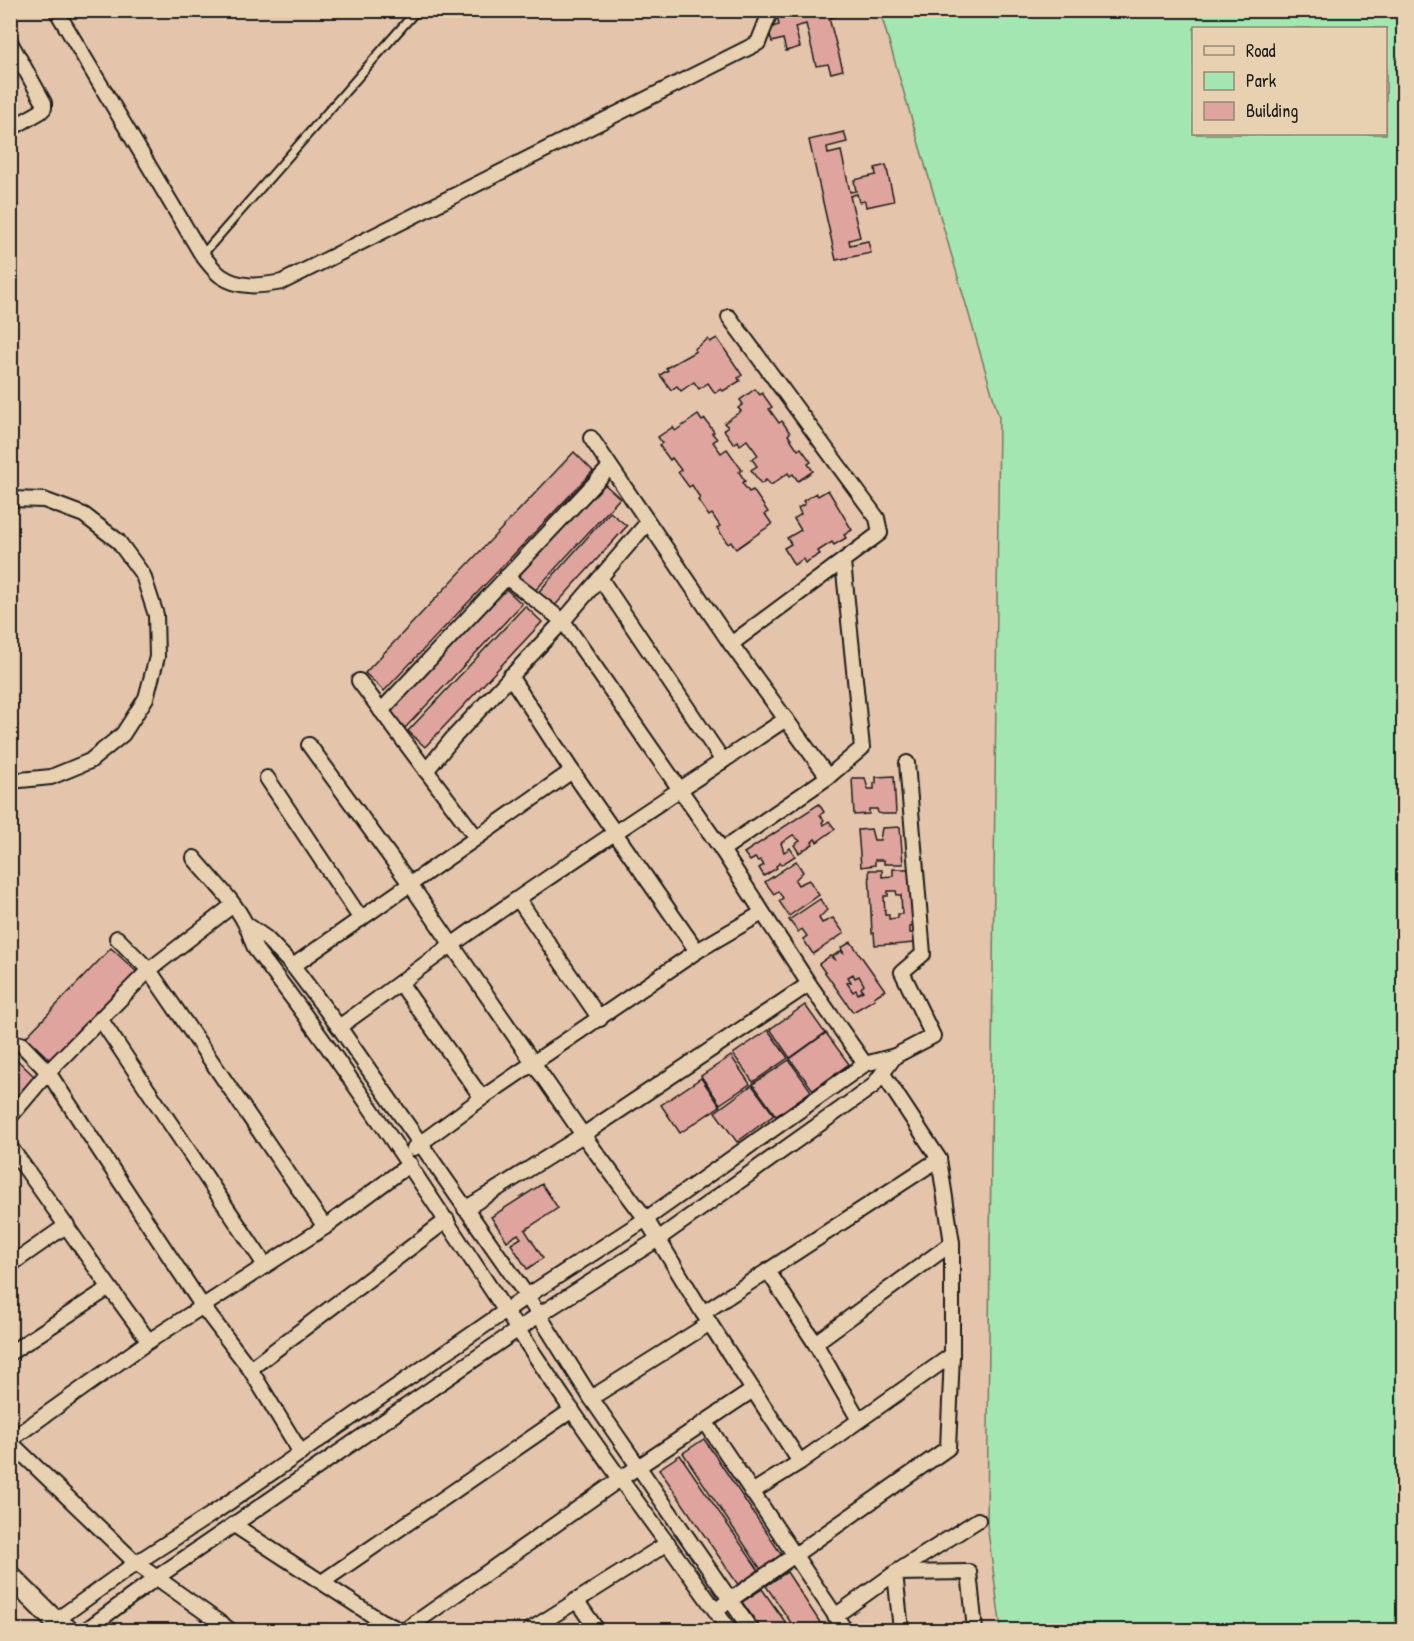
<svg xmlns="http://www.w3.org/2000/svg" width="1414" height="1641" font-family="'Patrick Hand',sans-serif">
	<rect width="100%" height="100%" fill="#e4c4aa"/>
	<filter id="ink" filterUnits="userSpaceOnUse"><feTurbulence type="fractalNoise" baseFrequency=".0167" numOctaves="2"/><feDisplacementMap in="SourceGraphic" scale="12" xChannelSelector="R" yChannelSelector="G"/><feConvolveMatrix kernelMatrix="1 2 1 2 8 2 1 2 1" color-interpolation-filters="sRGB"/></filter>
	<g filter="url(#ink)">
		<path fill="#a4e6b1" stroke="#608166" stroke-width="1.5" fill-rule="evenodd" d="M 880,11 L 1403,11 L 1403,1630 L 1001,1630 L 987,1524 L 999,417 ZM 1194,28 L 1386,28 L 1386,134 L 1194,134 Z"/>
		<g fill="#dea49d" stroke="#1c1c1c" stroke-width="1.5" fill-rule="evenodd">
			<path d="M 776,10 L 801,10 L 802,17 L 826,10 L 851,10 L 852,13 L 829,18 L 843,70 L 831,73 L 828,64 L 816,66 L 806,24 L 795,27 L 800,47 L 786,51 L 783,39 L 772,42 L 768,28 L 779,25 Z"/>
			<path d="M 844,132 L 847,142 L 827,147 L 828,154 L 841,151 L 850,192 L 856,191 L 854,180 L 876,175 L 875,168 L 886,165 L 894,201 L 866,207 L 865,201 L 859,202 L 857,194 L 850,196 L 860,237 L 849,240 L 850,245 L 868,241 L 871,253 L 836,260 L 809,140 Z"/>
			<path d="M 717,338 L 742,375 L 738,378 L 740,381 L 723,391 L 721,389 L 715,393 L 708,383 L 699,389 L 694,382 L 681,391 L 677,386 L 671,390 L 660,375 L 668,370 L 666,368 L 696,351 L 694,349 L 708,339 L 710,342 Z"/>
			<path d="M 755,389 L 760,395 L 762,393 L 772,407 L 769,409 L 779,423 L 782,421 L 790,433 L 788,435 L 798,450 L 801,448 L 811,462 L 808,464 L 813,471 L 798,481 L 793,474 L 790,476 L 788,473 L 771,485 L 766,480 L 761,484 L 751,470 L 757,466 L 752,459 L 758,455 L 747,440 L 740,445 L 738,441 L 734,444 L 724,430 L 728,427 L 724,423 L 741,411 L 738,408 L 743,404 L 740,400 Z"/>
			<path d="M 698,415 L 702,421 L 705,419 L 714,432 L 712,433 L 717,439 L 713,442 L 721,453 L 727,449 L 742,470 L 739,472 L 745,481 L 742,483 L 749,492 L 753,490 L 768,512 L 765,514 L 772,524 L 736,549 L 731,542 L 728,544 L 717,528 L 720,526 L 712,514 L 709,516 L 698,500 L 700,498 L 692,485 L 689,487 L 678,472 L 681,470 L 672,458 L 670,460 L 659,445 L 662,443 L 658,437 L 673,427 L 675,431 Z"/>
			<path d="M 574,452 L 593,471 L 384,691 L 365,673 Z"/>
			<path d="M 602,482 L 620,498 L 531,595 L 513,578 Z"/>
			<path d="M 828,490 L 852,530 L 844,535 L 846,538 L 834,545 L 832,542 L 818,551 L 820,554 L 805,563 L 803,559 L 794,565 L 784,548 L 791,544 L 787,538 L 801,530 L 794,519 L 801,514 L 798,508 L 805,504 L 803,501 L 816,493 L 818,496 Z"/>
			<path d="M 610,512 L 627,526 L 550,611 L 534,597 Z"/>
			<path d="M 506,589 L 522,604 L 405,728 L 389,713 Z"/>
			<path d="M 525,606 L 542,622 L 425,747 L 408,731 Z"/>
			<path d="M 894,776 L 896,814 L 882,814 L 878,813 L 877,809 L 869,809 L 869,814 L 854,815 L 852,778 L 865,778 L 868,789 L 874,789 L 874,783 L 876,783 L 876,777 Z"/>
			<path d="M 819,804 L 824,812 L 820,815 L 824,820 L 822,822 L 824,825 L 829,821 L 835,829 L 817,842 L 815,839 L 812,842 L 813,844 L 799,853 L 794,845 L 800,841 L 793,835 L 781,843 L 784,852 L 790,848 L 795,856 L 781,865 L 780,863 L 776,866 L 777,868 L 764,876 L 759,868 L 764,865 L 760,860 L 758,861 L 755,858 L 750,861 L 744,853 Z"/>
			<path d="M 900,827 L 903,864 L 884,864 L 884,860 L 875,860 L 875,865 L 861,867 L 858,830 L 871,829 L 874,840 L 880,840 L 882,828 Z"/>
			<path d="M 796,861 L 803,872 L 795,880 L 798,885 L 809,880 L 819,895 L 789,916 L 779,901 L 783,898 L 778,891 L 774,894 L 765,882 Z"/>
			<path d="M 893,869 L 911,869 L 913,926 L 910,927 L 910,933 L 914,933 L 914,943 L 892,945 L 892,944 L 875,945 L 874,933 L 872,933 L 869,870 L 882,870 L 882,877 L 893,876 ZM 888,891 L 896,891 L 897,895 L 901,895 L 902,914 L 898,914 L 898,918 L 889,919 L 889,915 L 885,915 L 884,896 L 888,896 Z"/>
			<path d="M 820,899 L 827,910 L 819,918 L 822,923 L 833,918 L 844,933 L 813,954 L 803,939 L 807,936 L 802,929 L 798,932 L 789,920 Z"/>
			<path d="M 851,942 L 885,990 L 874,997 L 875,999 L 853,1012 L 819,964 L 830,956 L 836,961 L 833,956 L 841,951 L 844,954 L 841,948 Z"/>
			<path d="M 111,948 L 138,973 L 53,1063 L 26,1037 Z"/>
			<path d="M 853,974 L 855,978 L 859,976 L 864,985 L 861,988 L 863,991 L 858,994 L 856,990 L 853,992 L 847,983 L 851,982 L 848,977 Z"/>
			<path d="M 805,1005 L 825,1033 L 790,1058 L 770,1029 Z"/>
			<path d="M 768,1030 L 788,1058 L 753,1082 L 733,1054 Z"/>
			<path d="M 826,1033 L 849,1064 L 813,1090 L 790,1059 Z"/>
			<path d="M 11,1054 L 37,1079 L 10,1107 Z"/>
			<path d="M 731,1056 L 750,1084 L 720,1104 L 701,1076 Z"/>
			<path d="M 789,1060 L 811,1091 L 776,1116 L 753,1084 Z"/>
			<path d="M 701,1078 L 720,1106 L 680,1133 L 661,1105 Z"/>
			<path d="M 752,1085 L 774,1115 L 737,1142 L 715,1112 Z"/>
			<path d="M 542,1184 L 558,1208 L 525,1230 L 543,1258 L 527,1269 L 511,1244 L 521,1238 L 518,1234 L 507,1241 L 491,1217 Z"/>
			<path d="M 704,1439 L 783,1557 L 762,1571 L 683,1453 Z"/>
			<path d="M 680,1455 L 760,1572 L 739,1586 L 659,1469 Z"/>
			<path d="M 787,1572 L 825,1630 L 796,1630 L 766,1586 Z"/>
			<path d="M 762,1589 L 791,1630 L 762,1630 L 742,1602 Z"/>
		</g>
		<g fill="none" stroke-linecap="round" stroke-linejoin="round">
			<g stroke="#1c1c1c" stroke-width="11">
				<path id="lane" d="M 202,255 L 417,10"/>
			</g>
			<g stroke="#1c1c1c" stroke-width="18">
				<g id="street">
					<path d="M 56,10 L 202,255 C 208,262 214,271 221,276 C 240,289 261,286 282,282 L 758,43 L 769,15 L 768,10"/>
					<path d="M 10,42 L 44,103 L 44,108 L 40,112 L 10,129"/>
					<path d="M 729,317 L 877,518 L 880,533 L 731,644"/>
					<path d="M 591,438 L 731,644 L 828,777"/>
					<path d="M 10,499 L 44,500 L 84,515 L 118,541 L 143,575 L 156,615 L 157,657 L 146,698 L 123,734 L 90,761 L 51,777 L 10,781"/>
					<path d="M 506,577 L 563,621 L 722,850 L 809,984 L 865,1064"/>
					<path d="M 600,578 L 723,761"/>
					<path d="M 510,676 L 572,771 L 697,951"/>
					<path d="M 359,681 L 476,837"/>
					<path d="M 381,711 L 610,467"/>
					<path d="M 309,745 L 410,884 L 583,1135 L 646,1219 L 703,1313 L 800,1462"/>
					<path d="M 426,771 L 453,738 L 563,621 L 648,522"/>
					<path d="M 267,778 L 361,919"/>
					<path d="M 722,850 L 828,777 L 862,748 L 843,562"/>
					<path d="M 194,858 C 211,879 233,899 245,923 C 250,932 251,941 256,950 C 370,1097 467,1256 571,1409 C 622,1484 678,1556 729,1630"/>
					<path d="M 518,899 L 600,1019"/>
					<path d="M 246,924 L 266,938 L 293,966 L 339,1027 L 527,1296 L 591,1398 L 751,1630"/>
					<path d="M 117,938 L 149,970 L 325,1227"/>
					<path d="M 293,966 L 572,771"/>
					<path d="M 401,984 L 482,1098"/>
					<path d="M 101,1020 L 265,1265"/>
					<path d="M 339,1027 C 377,1000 415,971 453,944 C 562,866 675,793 786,719"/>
					<path d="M 21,1044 L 48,1072 L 203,1307 L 250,1369 L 301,1453"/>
					<path d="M 883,1074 L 939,1159"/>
					<path d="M 10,1117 L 48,1072 L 149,970 L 233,905"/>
					<path d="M 10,1147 C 57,1211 101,1278 149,1341"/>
					<path d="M 414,1148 L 482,1098 L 697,951 L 762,913"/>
					<path d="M 465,1209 L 583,1135 L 809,984"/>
					<path d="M 10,1265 L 67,1225"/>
					<path d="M 768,1271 L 815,1343 L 859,1420"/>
					<path d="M 703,1313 L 939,1159 L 952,1243 L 952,1355 L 948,1448 L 723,1605"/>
					<path d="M 815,1343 L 952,1243"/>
					<path d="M 10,1353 L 109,1288"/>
					<path d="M 250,1369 L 447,1220"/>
					<path d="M 591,1398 L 710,1323"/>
					<path d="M 706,1423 L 845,1630"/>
					<path d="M 10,1440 L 149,1341 L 325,1227 L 410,1164"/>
					<path d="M 10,1442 L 136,1563 L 230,1630"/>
					<path d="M 752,1492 L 800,1462 L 952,1355"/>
					<path d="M 234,1525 L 381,1621 L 400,1630"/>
					<path d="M 322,1582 L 572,1410"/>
					<path d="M 576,1600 L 597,1630"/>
					<path d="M 835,1616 L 895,1573 L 978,1520"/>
					<path d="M 55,1621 L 136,1563 L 215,1512 L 527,1296 L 646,1219 L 865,1064 L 895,1056 L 933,1036 L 902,972 L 923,954 L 907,763"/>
					<path d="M 86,1630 L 156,1578 L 539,1315 L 658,1239 L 873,1086 L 895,1056"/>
					<path d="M 405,1630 L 620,1479 L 753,1390"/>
					<path d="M 530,1630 L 668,1543"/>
					<path d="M 901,1630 L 895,1573 L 969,1572 L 975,1630"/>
				</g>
			</g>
			<g stroke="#1c1c1c" stroke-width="24">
				<path id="secondary" d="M 10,1576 L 55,1621 L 68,1630"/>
			</g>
			<use href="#lane" stroke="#e7d1b0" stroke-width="7"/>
			<use href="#street" stroke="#e7d1b0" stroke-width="14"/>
			<use href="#secondary" stroke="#e7d1b0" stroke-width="20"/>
		</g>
	</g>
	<rect width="1414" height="1641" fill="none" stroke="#e7d1b0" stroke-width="36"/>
	<rect x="18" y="18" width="1378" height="1605" fill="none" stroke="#1c1c1c" stroke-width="2" filter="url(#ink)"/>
	<rect x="1192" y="27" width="195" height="108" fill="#e7d1b0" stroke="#968975" stroke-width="1.5"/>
	<rect x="1204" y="46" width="30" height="9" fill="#e7d1b0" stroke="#968975" stroke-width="1.5"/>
	<text x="1246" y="57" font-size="18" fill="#1c1c1c">Road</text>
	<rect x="1204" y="72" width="30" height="18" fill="#a4e6b1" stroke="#968975" stroke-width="1.5"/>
	<text x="1246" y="87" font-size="18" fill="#1c1c1c">Park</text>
	<rect x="1204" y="102" width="30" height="18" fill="#dea49d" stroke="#968975" stroke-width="1.5"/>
	<text x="1246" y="117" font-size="18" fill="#1c1c1c">Building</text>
</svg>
